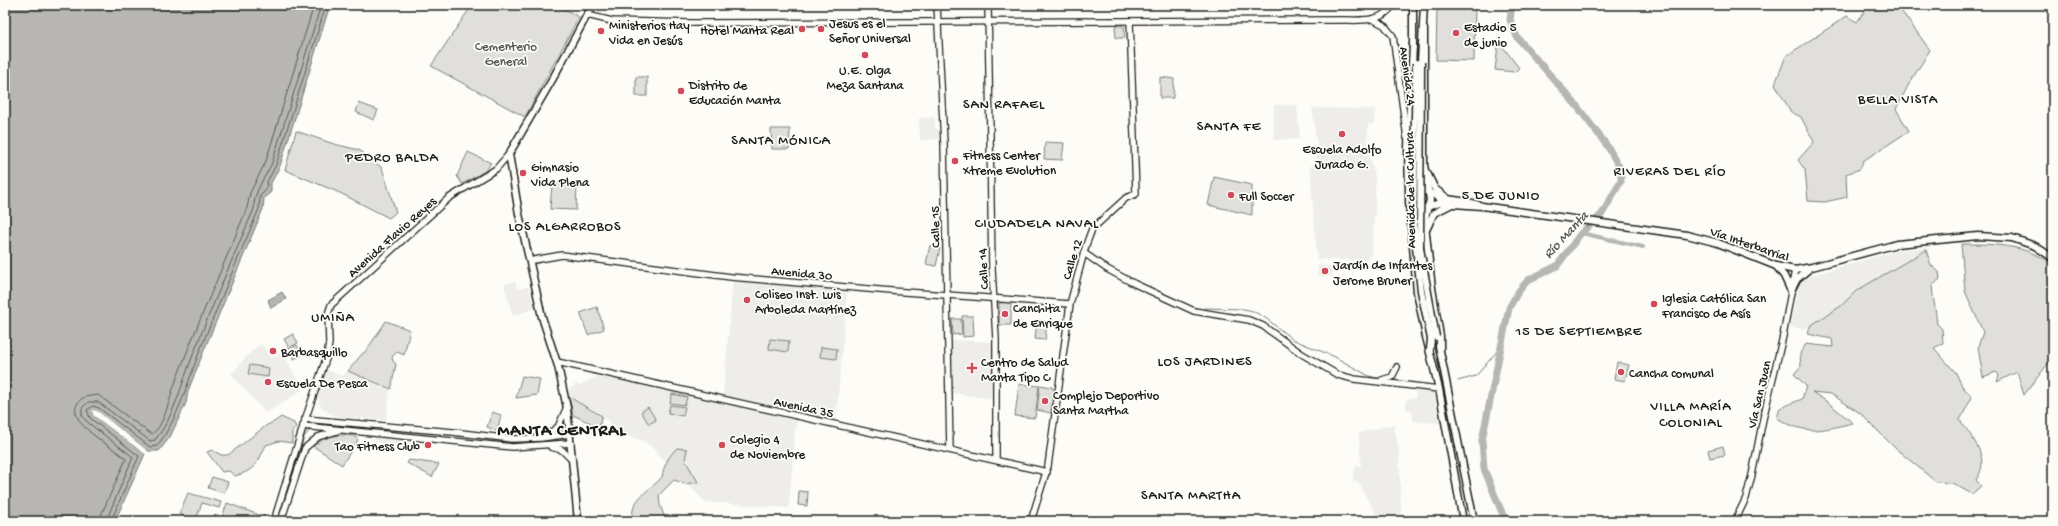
<svg xmlns="http://www.w3.org/2000/svg" width="2058" height="526" font-family="'Gochi Hand',sans-serif">
	<rect width="100%" height="100%" fill="#fdfcf7"/>
	<filter id="ink" filterUnits="userSpaceOnUse"><feTurbulence type="fractalNoise" baseFrequency=".025" numOctaves="2"/><feDisplacementMap in="SourceGraphic" scale="8" xChannelSelector="R" yChannelSelector="G"/><feConvolveMatrix kernelMatrix="1 2 1 2 8 2 1 2 1" color-interpolation-filters="sRGB"/></filter>
	<g filter="url(#ink)">
		<g fill="#eeede9">
			<path d="M 1274,105 L 1297,105 L 1300,139 L 1274,140 Z"/>
			<path d="M 1312,108 L 1375,109 L 1374,124 L 1368,124 L 1367,148 L 1375,176 L 1375,211 L 1371,254 L 1364,261 L 1317,259 L 1310,166 L 1317,166 L 1316,147 L 1317,144 Z"/>
			<path d="M 935,117 L 935,128 L 938,129 L 939,139 L 920,140 L 919,118 Z"/>
			<path d="M 1931,247 L 1856,291 L 1841,306 L 1810,326 L 1804,329 L 1790,327 L 1796,295 L 1800,284 L 1808,276 L 1900,250 Z"/>
			<path d="M 1318,265 L 1333,267 L 1332,277 L 1317,275 Z"/>
			<path d="M 515,281 L 518,290 L 528,286 L 535,308 L 513,316 L 504,285 Z"/>
			<path d="M 733,281 L 847,291 L 836,421 L 723,395 Z"/>
			<path d="M 951,340 L 992,342 L 994,399 L 952,393 Z"/>
			<path d="M 261,344 L 271,359 L 283,352 L 302,390 L 266,413 L 231,374 L 252,351 Z"/>
			<path d="M 326,369 L 342,376 L 348,371 L 390,390 L 386,420 L 338,417 L 323,409 L 320,405 L 318,396 Z"/>
			<path d="M 600,375 L 798,418 L 795,429 L 789,508 L 705,502 L 655,450 L 643,441 L 617,432 L 618,430 L 598,412 L 569,397 L 568,391 L 576,384 L 581,385 Z"/>
			<path d="M 1415,390 L 1433,391 L 1440,423 L 1413,421 L 1412,410 L 1406,409 L 1406,399 L 1416,398 Z"/>
			<path d="M 1394,424 L 1399,451 L 1401,514 L 1414,521 L 1373,521 L 1376,514 L 1358,482 L 1352,482 L 1356,465 L 1361,466 L 1359,433 Z"/>
			<path d="M 371,437 L 418,440 L 416,455 L 390,450 Z"/>
		</g>
		<g fill="#e0dfdb" stroke="#7e7e7c">
			<path d="M 472,5 L 557,5 L 579,17 L 525,117 L 431,66 Z"/>
			<path d="M 1437,5 L 1475,5 L 1474,61 L 1436,60 Z"/>
			<path d="M 1859,5 L 1897,5 L 1930,50 L 1909,84 L 1896,109 L 1909,131 L 1863,161 L 1860,169 L 1846,174 L 1847,197 L 1825,202 L 1808,201 L 1805,170 L 1798,160 L 1814,142 L 1801,117 L 1791,112 L 1775,84 L 1786,56 L 1847,16 L 1857,22 L 1866,9 Z"/>
			<path d="M 1115,26 L 1124,26 L 1125,38 L 1116,38 Z"/>
			<path d="M 1499,37 L 1503,47 L 1519,68 L 1515,72 L 1495,70 Z"/>
			<rect x="636" y="77" width="11" height="19"/>
			<path d="M 1160,77 L 1174,79 L 1173,98 L 1160,98 Z"/>
			<path d="M 359,103 L 378,110 L 374,120 L 356,112 Z"/>
			<path d="M 771,129 L 790,129 L 789,149 L 772,149 Z"/>
			<path d="M 296,131 L 334,144 L 359,150 L 382,168 L 396,212 L 389,218 L 340,193 L 285,170 Z"/>
			<path d="M 1045,142 L 1064,143 L 1062,160 L 1044,159 Z"/>
			<path d="M 468,152 L 491,163 L 485,171 L 462,184 L 457,176 Z"/>
			<path d="M 1214,177 L 1252,185 L 1252,215 L 1208,205 Z"/>
			<path d="M 552,184 L 577,185 L 576,210 L 550,209 Z"/>
			<path d="M 1961,244 C 1996,244 2022,244 2053,264 L 2053,357 L 2024,395 L 2017,372 L 1997,382 L 1999,375 L 1996,372 L 1983,377 L 1978,347 L 1983,332 L 1965,291 Z"/>
			<path d="M 930,245 L 940,248 L 936,266 L 926,264 Z"/>
			<path d="M 1926,250 L 1931,265 L 1939,272 L 1940,279 L 1932,286 C 1933,299 1936,311 1937,324 L 1942,329 L 1943,343 L 1934,348 L 1956,373 L 1962,386 L 1972,397 L 1960,420 C 1972,438 1992,458 1976,480 L 1981,486 L 1972,494 L 1952,483 L 1936,482 L 1895,448 L 1860,413 L 1831,394 L 1812,392 L 1826,401 L 1853,423 C 1822,430 1806,436 1777,418 L 1780,408 L 1802,399 L 1806,386 L 1794,374 L 1801,366 L 1800,353 L 1806,344 L 1833,347 L 1832,339 L 1808,334 L 1810,326 L 1841,306 L 1856,291 Z"/>
			<path d="M 1011,302 L 1011,325 L 999,325 L 999,303 Z"/>
			<path d="M 597,307 L 604,329 L 588,335 L 580,313 Z"/>
			<path d="M 962,316 L 973,316 L 974,336 L 963,337 Z"/>
			<path d="M 952,319 L 961,319 L 962,334 L 953,335 Z"/>
			<path d="M 386,321 L 410,330 L 404,355 L 397,352 L 392,357 L 393,361 L 396,364 L 391,389 L 348,371 L 362,354 L 366,351 Z"/>
			<path d="M 1037,321 L 1047,322 L 1045,340 L 1035,339 Z"/>
			<path d="M 293,334 L 298,343 L 289,348 L 284,339 Z"/>
			<path d="M 770,339 L 789,341 L 788,352 L 769,349 Z"/>
			<path d="M 297,345 L 302,355 L 294,359 L 289,350 Z"/>
			<path d="M 821,347 L 837,349 L 836,359 L 820,357 Z"/>
			<path d="M 1617,362 L 1629,365 L 1625,381 L 1614,379 Z"/>
			<path d="M 250,365 L 269,368 L 268,377 L 248,374 Z"/>
			<path d="M 522,376 L 540,379 L 537,395 L 516,398 Z"/>
			<path d="M 1019,384 L 1039,386 L 1035,418 L 1015,416 Z"/>
			<path d="M 1040,385 L 1052,387 L 1054,390 L 1051,413 L 1037,410 Z"/>
			<path d="M 672,394 L 687,397 L 685,405 L 670,403 Z"/>
			<path d="M 569,397 L 602,416 L 599,427 L 573,415 Z"/>
			<path d="M 670,405 L 685,407 L 683,416 L 668,413 Z"/>
			<path d="M 648,407 L 656,420 L 649,424 L 641,412 Z"/>
			<path d="M 492,412 L 501,415 L 497,431 L 487,427 Z"/>
			<path d="M 281,417 L 294,423 L 296,427 L 292,432 L 292,443 L 279,441 L 266,445 C 258,463 254,471 235,476 L 229,471 L 222,472 L 207,452 L 212,450 L 221,455 L 228,455 L 267,425 L 274,422 Z"/>
			<path d="M 305,430 L 326,430 L 309,431 L 304,437 L 278,521 L 277,521 Z"/>
			<path d="M 342,435 L 355,436 L 358,440 L 342,465 L 313,446 L 326,437 Z"/>
			<path d="M 1723,446 L 1725,455 L 1710,458 L 1708,450 Z"/>
			<path d="M 677,448 L 687,449 L 685,460 L 698,482 L 685,484 L 674,480 L 659,495 L 660,505 L 666,521 L 635,521 L 632,517 C 633,496 649,492 662,477 C 664,465 668,457 677,448 Z"/>
			<path d="M 409,460 L 439,464 L 432,477 L 407,463 Z"/>
			<path d="M 212,477 L 228,482 L 224,493 L 208,488 Z"/>
			<path d="M 799,491 L 808,492 L 807,506 L 798,505 Z"/>
			<path d="M 188,493 L 221,502 L 219,508 L 202,503 L 196,519 L 179,514 Z"/>
			<path d="M 227,503 L 270,519 L 270,521 L 221,521 Z"/>
		</g>
		<g fill="#b7b6b2" stroke="#797876">
			<path d="M 5,5 L 330,5 L 280,166 L 271,183 L 271,192 L 264,198 L 263,209 L 207,343 L 188,391 L 186,403 L 170,437 L 159,451 L 148,451 L 116,426 L 92,410 L 93,415 L 145,454 L 115,521 L 5,521 Z"/>
			<path d="M 282,292 L 286,299 L 271,308 L 268,300 Z"/>
		</g>
		<path fill="#fdfcf7" d="M 92,410 L 97,411 L 148,451 L 146,452 L 93,412 L 146,453 L 145,454 L 93,415 Z"/>
		<g fill="none" stroke-linecap="round" stroke-linejoin="round">
			<g stroke="#5a5a58" stroke-width="1">
				<path d="M 100,521 L 102,513 L 126,459 C 113,446 54,418 84,397 L 98,395 L 151,434 C 163,430 170,397 174,386 C 196,326 223,267 247,208 L 250,193 L 266,161 L 314,5"/>
				<path d="M 106,521 L 133,457 L 86,421 L 82,415 L 82,408 L 88,402 L 98,402 L 150,441 L 155,440 C 175,416 181,384 193,355 C 212,306 233,257 254,209 C 253,192 265,178 272,163 L 321,5"/>
				<path d="M 111,521 L 139,456 L 90,418 L 87,410 L 93,406 L 99,408 L 150,447 L 157,446 C 179,418 187,383 200,350 C 219,303 239,256 259,209 L 260,196 L 266,190 L 267,182 L 276,165 L 326,5"/>
			</g>
			<g stroke="#797876" stroke-width="1">
				<path d="M 1204,308 L 1244,309 L 1253,311 L 1267,319 L 1292,339 L 1335,357 L 1369,376 L 1381,379"/>
				<path d="M 1458,381 L 1476,376 L 1499,349"/>
			</g>
			<path stroke="#b7b6b2" stroke-width="4" d="M 1581,233 L 1643,247"/>
			<path stroke="#b7b6b2" stroke-width="7" d="M 1508,521 L 1503,515 L 1484,469 L 1482,440 L 1509,308 L 1518,292 L 1528,280 L 1557,266 L 1581,233 L 1602,214 L 1621,181 L 1621,170 L 1608,147 L 1577,106 L 1517,37 L 1510,20 L 1512,5"/>
			<g stroke="#1c1c1c" stroke-width="8">
				<g id="secondary">
					<path d="M 937,5 L 944,143 L 950,450"/>
					<path d="M 988,5 L 992,269 L 996,339 L 996,460"/>
					<path d="M 587,15 L 612,21 L 691,23 L 1342,20 C 1360,20 1382,23 1393,5"/>
					<path d="M 1372,19 L 1384,25 L 1393,36 L 1407,138"/>
					<path d="M 1084,253 L 1107,269 L 1135,284 L 1194,311 L 1249,320 L 1263,326 L 1302,354 L 1338,375 L 1354,379 L 1439,389"/>
					<path d="M 534,260 L 562,255 L 731,277 L 891,291 L 1070,304"/>
					<path d="M 557,362 L 1047,472"/>
					<path d="M 1382,380 L 1392,377 L 1397,367"/>
					<path d="M 305,419 L 453,432 L 512,439 L 541,438 L 570,434"/>
					<path d="M 303,426 L 512,447 L 571,443"/>
					<path d="M 546,436 L 558,427 L 566,409"/>
					<path d="M 551,447 L 562,450 L 572,460"/>
					<path d="M 274,521 L 306,417 L 327,356 L 329,343 L 328,314 L 331,305 L 449,198 L 496,169 L 509,154"/>
					<path d="M 281,521 L 305,448 L 318,437 L 337,431"/>
					<path d="M 1031,521 L 1048,466 L 1070,304 L 1086,245 L 1092,229 L 1126,198 L 1136,194 L 1130,21"/>
					<path d="M 1735,521 L 1746,498 L 1752,475 L 1763,419 L 1783,336 L 1795,270"/>
				</g>
			</g>
			<g stroke="#1c1c1c" stroke-width="9">
				<g id="primary">
					<path d="M 1413,5 L 1413,47"/>
					<path d="M 1424,29 L 1424,165 L 1430,200 L 1426,214 L 1425,225 L 1432,288 L 1440,336 L 1440,348"/>
					<path d="M 1421,62 L 1424,5"/>
					<path d="M 1427,173 L 1435,189 L 1447,198"/>
					<path d="M 1409,196 L 1408,147 L 1413,45"/>
					<path d="M 1409,202 L 1417,292 L 1426,337 L 1439,389 L 1463,521"/>
					<path d="M 1482,206 L 1468,202 L 1440,198 L 1420,188 L 1411,192 L 1409,199 L 1413,208 L 1422,209 L 1439,203 L 1482,206 L 1687,235 L 1718,243 L 1776,266 L 1795,270 L 1812,267 L 1897,244 L 1978,236 L 2012,238 L 2035,246 L 2053,258"/>
					<path d="M 1427,228 L 1434,213 L 1450,205"/>
					<path d="M 1777,267 L 1784,276 L 1791,291"/>
					<path d="M 1791,291 L 1797,279 L 1810,268"/>
					<path d="M 1439,346 L 1474,521"/>
					<path d="M 578,521 L 567,408 L 558,366 L 542,317 L 536,290 L 519,214 L 509,154 L 552,80 L 587,15 L 594,5"/>
				</g>
			</g>
			<use href="#secondary" stroke="#fdfcf7" stroke-width="5.5"/>
			<use href="#primary" stroke="#fdfcf7" stroke-width="6"/>
			<g stroke="#1c1c1c" stroke-width="9" stroke-linecap="butt">
				<g id="primary-bridge">
					<path d="M 1421,62 L 1420,248 L 1436,337"/>
					<path d="M 1416,63 L 1413,221 L 1421,291 L 1431,339 L 1430,349"/>
				</g>
			</g>
			<use href="#primary-bridge" stroke="#fdfcf7" stroke-width="6"/>
		</g>
	</g>
	<g fill="#d1495b" stroke="#fdfcf7" stroke-width="1.5">
		<circle cx="802" cy="29" r="4"/>
		<circle cx="821" cy="29" r="4"/>
		<circle cx="601" cy="31" r="4"/>
		<circle cx="1456" cy="33" r="4"/>
		<circle cx="865" cy="55" r="4"/>
		<circle cx="681" cy="91" r="4"/>
		<circle cx="1342" cy="134" r="4"/>
		<circle cx="955" cy="161" r="4"/>
		<circle cx="523" cy="173" r="4"/>
		<circle cx="1231" cy="195" r="4"/>
		<circle cx="1325" cy="271" r="4"/>
		<circle cx="747" cy="300" r="4"/>
		<circle cx="1654" cy="304" r="4"/>
		<circle cx="1005" cy="314" r="4"/>
		<circle cx="273" cy="351" r="4"/>
		<path d="M970 362h4v4h4v4h-4v4h-4v-4h-4v-4h4z"/>
		<circle cx="1621" cy="372" r="4"/>
		<circle cx="268" cy="382" r="4"/>
		<circle cx="1045" cy="401" r="4"/>
		<circle cx="428" cy="445" r="4"/>
		<circle cx="722" cy="445" r="4"/>
	</g>
	<g text-anchor="middle" stroke-width="3.5" stroke-linejoin="round" paint-order="stroke">
		<g font-size="13" fill="#1c1c1c" stroke="#fdfcf7" text-anchor="start">
			<text x="829" y="27">Jesus es el<tspan x="829" dy="15">Señor Universal</tspan></text>
			<text x="609" y="29">Ministerios Hay<tspan x="609" dy="15">Vida en Jesús</tspan></text>
			<text x="1464" y="31">Estadio 5<tspan x="1464" dy="15">de junio</tspan></text>
			<text x="794" y="34" text-anchor="end">Hotel Manta Real</text>
			<text x="865" y="74" text-anchor="middle">U.E. Olga<tspan x="865" dy="15">Meza Santana</tspan></text>
			<text x="689" y="89">Distrito de<tspan x="689" dy="15">Educación Manta</tspan></text>
			<text x="1342" y="153" text-anchor="middle">Escuela Adolfo<tspan x="1342" dy="15">Jurado G.</tspan></text>
			<text x="963" y="159">Fitness Center<tspan x="963" dy="15">Xtreme Evolution</tspan></text>
			<text x="531" y="171">Gimnasio<tspan x="531" dy="15">Vida Plena</tspan></text>
			<text x="1239" y="200">Full Soccer</text>
			<text x="1333" y="269">Jardín de Infantes<tspan x="1333" dy="15">Jerome Bruner</tspan></text>
			<text x="755" y="298">Coliseo Inst. Luis<tspan x="755" dy="15">Arboleda Martínez</tspan></text>
			<text x="1662" y="302">Iglesia Católica San<tspan x="1662" dy="15">Francisco de Asís</tspan></text>
			<text x="1013" y="312">Canchita<tspan x="1013" dy="15">de Enrique</tspan></text>
			<text x="281" y="356">Barbasquillo</text>
			<text x="981" y="366">Centro de Salud<tspan x="981" dy="15">Manta Tipo C</tspan></text>
			<text x="1629" y="377">Cancha comunal</text>
			<text x="276" y="387">Escuela De Pesca</text>
			<text x="1053" y="399">Complejo Deportivo<tspan x="1053" dy="15">Santa Martha</tspan></text>
			<text x="730" y="443">Colegio 4<tspan x="730" dy="15">de Noviembre</tspan></text>
			<text x="420" y="450" text-anchor="end">Tao Fitness Club</text>
		</g>
		<g font-size="13" fill="#575655" stroke="#fdfcf7">
			<text x="506" y="50">Cementerio<tspan x="506" dy="15">General</tspan></text>
		</g>
		<g font-size="13" fill="#1c1c1c" stroke="#fdfcf7">
			<text transform="translate(1409 76) rotate(82)" y="5">Avenida 24</text>
			<text transform="translate(1409 190) rotate(-91)" y="5">Avenida de la Cultura</text>
			<text transform="translate(934 227) rotate(-91)" y="5">Calle 15</text>
			<text transform="translate(391 236) rotate(-42)" y="5">Avenida Flavio Reyes</text>
			<text transform="translate(1750 243) rotate(19)" y="5">Vía Interbarrial</text>
			<text transform="translate(1071 259) rotate(-73)" y="5">Calle 12</text>
			<text transform="translate(982 269) rotate(-93)" y="5">Calle 14</text>
			<text transform="translate(802 272) rotate(5)" y="5">Avenida 30</text>
			<text transform="translate(1758 394) rotate(-77)" y="5">Vía San Juan</text>
			<text transform="translate(804 406) rotate(12)" y="5">Avenida 35</text>
		</g>
		<g font-size="14" letter-spacing="1" fill="#1c1c1c" stroke="#fdfcf7">
			<text x="1898" y="103">BELLA VISTA</text>
			<text x="1004" y="108">SAN RAFAEL</text>
			<text x="1229" y="130">SANTA FE</text>
			<text x="781" y="144">SANTA MÓNICA</text>
			<text x="392" y="161">PEDRO BALDA</text>
			<text x="1670" y="175">RIVERAS DEL RÍO</text>
			<text x="1501" y="199">5 DE JUNIO</text>
			<text x="1037" y="227">CIUDADELA NAVAL</text>
			<text x="565" y="230">LOS ALGARROBOS</text>
			<text x="333" y="321">UMIÑA</text>
			<text x="1579" y="335">15 DE SEPTIEMBRE</text>
			<text x="1205" y="365">LOS JARDINES</text>
			<text x="1691" y="410">VILLA MARÍA<tspan x="1691" dy="16">COLONIAL</tspan></text>
			<text x="1191" y="499">SANTA MARTHA</text>
		</g>
		<g font-size="14" font-style="italic" fill="#5a5a58" stroke="#fdfcf7">
			<text transform="translate(1565 234) rotate(-47)" y="5">Río Manta</text>
		</g>
		<g font-size="17" font-weight="bold" letter-spacing="1" fill="#1c1c1c" stroke="#fdfcf7">
			<text x="562" y="435">MANTA CENTRAL</text>
		</g>
	</g>
	<rect width="2058" height="526" fill="none" stroke="#fdfcf7" stroke-width="20"/>
	<rect x="10" y="10" width="2038" height="506" fill="none" stroke="#1c1c1c" stroke-width="1.5" filter="url(#ink)"/>
</svg>
